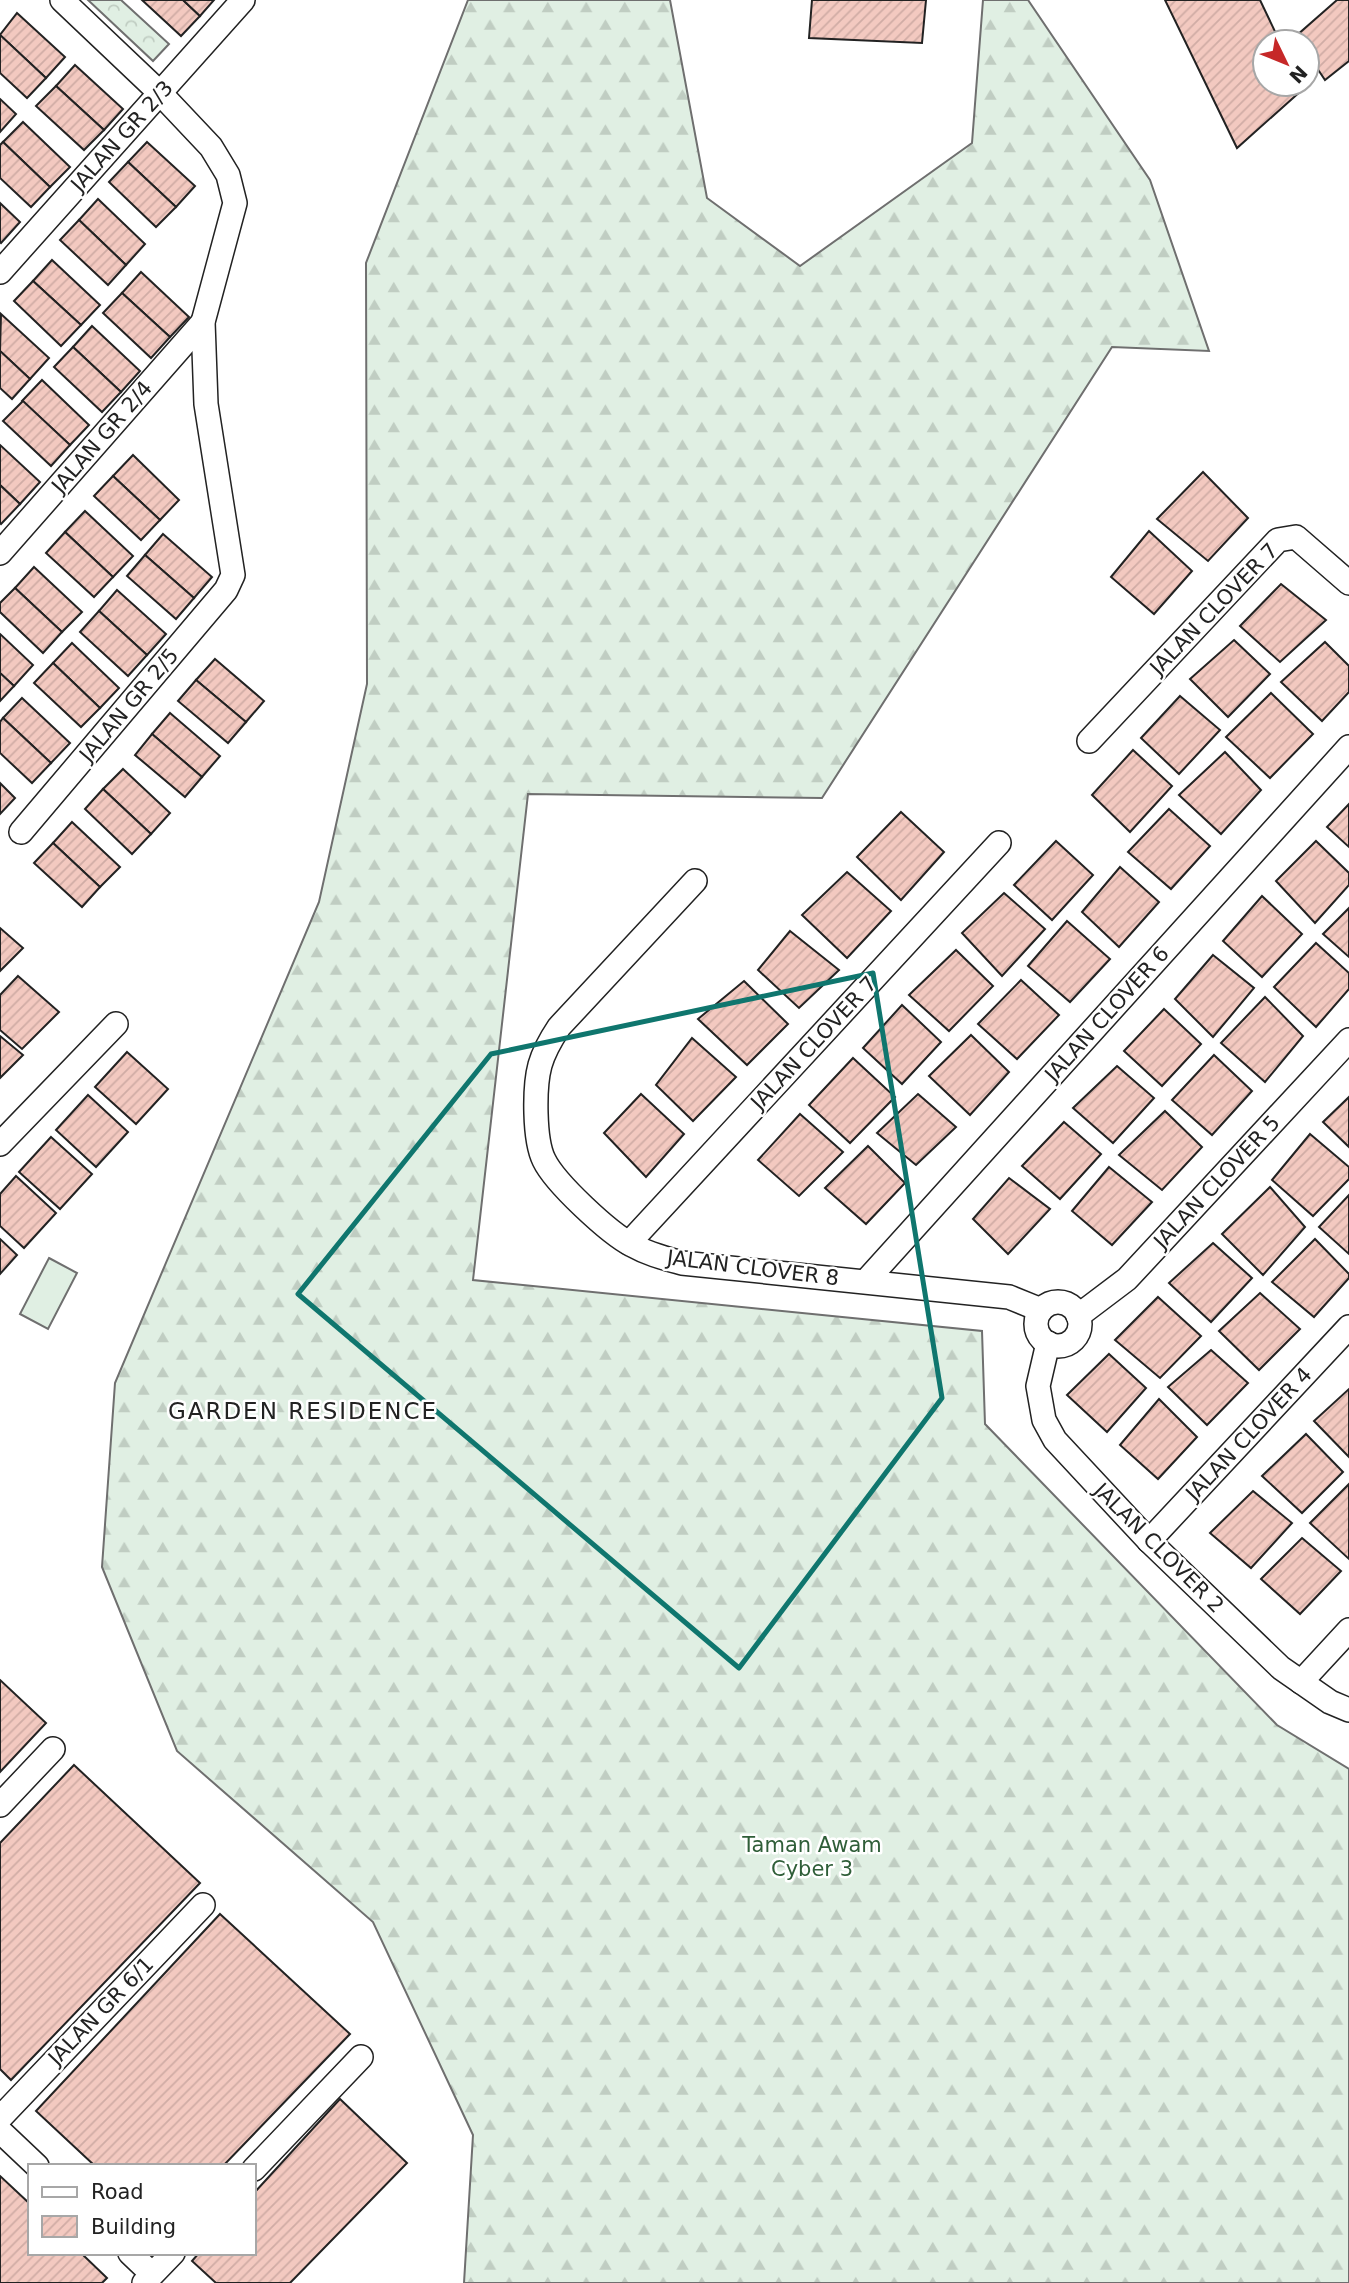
<svg xmlns="http://www.w3.org/2000/svg" width="1349" height="2283" font-family="'DejaVu Sans',sans-serif">
	<defs>
		<pattern id="forest-firs" width="22" height="20" patternUnits="userSpaceOnUse" patternTransform="scale(1.75)"><rect width="22" height="20" fill="#e0efe3"/><path d="M5 1l3.5 6h-7zM16 11l3.5 6h-7z" fill="#c0cdc2"/></pattern>
		<pattern id="park-crowns" width="20" height="18" patternUnits="userSpaceOnUse" patternTransform="scale(1.75)"><rect width="20" height="18" fill="#e0efe3"/><path d="M2 6a3 3 0 1 1 6 0M12 15a3 3 0 1 1 6 0" fill="none" stroke="#c0cdc2"/></pattern>
		<pattern id="building-hatch" width="6" height="6" patternUnits="userSpaceOnUse" patternTransform="scale(1.75)"><rect width="6" height="6" fill="#f3c9c0"/><path d="M-1 1l2-2M0 6l6-6M5 7l2-2" fill="none" stroke="#d0aca5"/></pattern>
	</defs>
	<rect width="100%" height="100%" fill="#fff"/>
	<path fill="url(#forest-firs)" stroke="#6f6f6f" stroke-width="2" d="M 468,0 L 670,0 L 707,198 L 800,266 L 972,143 L 983,0 L 1028,0 L 1150,180 L 1209,351 L 1112,347 L 822,798 L 528,794 L 473,1280 L 982,1331 L 985,1424 L 1277,1725 L 1349,1769 L 1349,2283 L 464,2283 L 473,2135 L 373,1922 L 177,1751 L 102,1567 L 115,1383 L 319,902 L 367,684 L 366,263 Z"/>
	<path fill="url(#park-crowns)" stroke="#6f6f6f" stroke-width="2" d="M 88,0 L 121,0 L 169,44 L 153,61 Z"/>
	<path fill="#e0efe3" stroke="#6f6f6f" stroke-width="2" d="M 49,1258 L 77,1273 L 48,1329 L 20,1314 Z"/>
	<g fill="url(#building-hatch)" stroke="#222" stroke-width="2">
		<path d="M 142,0 L 183,0 L 200,16 L 181,36 Z"/>
		<path d="M 183,0 L 214,0 L 200,16 Z"/>
		<path d="M 812,0 L 926,0 L 922,43 L 809,38 Z"/>
		<path d="M 1165,0 L 1260,0 L 1280,42 L 1265,42 L 1265,84 L 1299,84 L 1302,90 L 1237,148 Z"/>
		<path d="M 1337,0 L 1349,0 L 1349,61 L 1325,80 L 1307,53 L 1307,42 L 1300,42 L 1296,36 Z"/>
		<path d="M 17,13 L 65,57 L 46,78 L 0,35 Z"/>
		<path d="M 0,35 L 46,78 L 27,98 L 0,73 Z"/>
		<path d="M 75,65 L 123,109 L 104,130 L 56,86 Z"/>
		<path d="M 56,86 L 104,130 L 84,150 L 36,106 Z"/>
		<path d="M 0,99 L 16,114 L 0,132 Z"/>
		<path d="M 23,122 L 70,167 L 50,187 L 3,142 Z"/>
		<path d="M 3,142 L 50,187 L 31,207 L 0,178 L 0,145 Z"/>
		<path d="M 147,142 L 195,186 L 176,207 L 128,162 Z"/>
		<path d="M 128,162 L 176,207 L 156,227 L 109,182 Z"/>
		<path d="M 98,199 L 145,244 L 126,265 L 79,220 Z"/>
		<path d="M 0,203 L 20,222 L 1,243 L 0,242 Z"/>
		<path d="M 79,220 L 126,265 L 108,285 L 60,240 Z"/>
		<path d="M 52,260 L 100,305 L 81,325 L 33,281 Z"/>
		<path d="M 141,272 L 189,317 L 170,337 L 122,293 Z"/>
		<path d="M 33,281 L 81,325 L 61,346 L 14,301 Z"/>
		<path d="M 122,293 L 170,337 L 151,358 L 103,313 Z"/>
		<path d="M 1,314 L 49,358 L 30,379 L 0,351 Z"/>
		<path d="M 92,326 L 140,371 L 121,392 L 73,347 Z"/>
		<path d="M 73,347 L 121,392 L 102,412 L 54,367 Z"/>
		<path d="M 0,351 L 30,379 L 12,399 L 0,388 Z"/>
		<path d="M 42,380 L 89,425 L 70,445 L 22,401 Z"/>
		<path d="M 23,401 L 70,445 L 51,466 L 3,421 Z"/>
		<path d="M 0,445 L 40,482 L 20,504 L 0,485 Z"/>
		<path d="M 133,455 L 179,500 L 160,520 L 113,476 Z"/>
		<path d="M 1203,472 L 1248,518 L 1208,561 L 1157,519 Z"/>
		<path d="M 113,476 L 160,520 L 141,540 L 94,496 Z"/>
		<path d="M 0,485 L 20,504 L 1,524 L 0,523 Z"/>
		<path d="M 85,511 L 133,556 L 113,577 L 65,532 Z"/>
		<path d="M 1149,531 L 1192,571 L 1154,614 L 1111,577 Z"/>
		<path d="M 65,532 L 113,577 L 94,597 L 46,553 Z"/>
		<path d="M 163,534 L 212,577 L 194,598 L 145,555 Z"/>
		<path d="M 145,555 L 194,598 L 176,619 L 127,576 Z"/>
		<path d="M 34,567 L 82,612 L 62,632 L 15,588 Z"/>
		<path d="M 1281,584 L 1326,620 L 1280,662 L 1240,626 Z"/>
		<path d="M 15,588 L 62,632 L 43,653 L 0,612 L 0,603 Z"/>
		<path d="M 117,590 L 166,634 L 147,655 L 99,611 Z"/>
		<path d="M 99,611 L 147,655 L 128,676 L 80,632 Z"/>
		<path d="M 0,634 L 33,665 L 14,686 L 0,673 Z"/>
		<path d="M 1234,640 L 1270,674 L 1228,717 L 1190,679 Z"/>
		<path d="M 1325,642 L 1349,666 L 1349,692 L 1322,721 L 1281,682 Z"/>
		<path d="M 72,643 L 119,688 L 100,708 L 53,663 Z"/>
		<path d="M 215,659 L 264,701 L 246,722 L 196,680 Z"/>
		<path d="M 53,663 L 100,708 L 81,727 L 34,683 Z"/>
		<path d="M 0,673 L 14,686 L 0,701 Z"/>
		<path d="M 196,680 L 246,722 L 228,743 L 178,701 Z"/>
		<path d="M 1271,693 L 1313,734 L 1270,778 L 1226,737 Z"/>
		<path d="M 1180,696 L 1220,730 L 1179,774 L 1141,738 Z"/>
		<path d="M 22,698 L 70,743 L 51,763 L 3,718 Z"/>
		<path d="M 170,713 L 220,756 L 202,777 L 152,734 Z"/>
		<path d="M 3,718 L 51,763 L 32,783 L 0,753 L 0,722 Z"/>
		<path d="M 152,734 L 202,777 L 185,797 L 135,755 Z"/>
		<path d="M 1133,750 L 1172,786 L 1130,832 L 1092,795 Z"/>
		<path d="M 1225,752 L 1261,790 L 1221,834 L 1179,795 Z"/>
		<path d="M 123,769 L 170,813 L 151,834 L 103,789 Z"/>
		<path d="M 0,783 L 15,798 L 0,814 Z"/>
		<path d="M 103,789 L 151,834 L 132,854 L 85,809 Z"/>
		<path d="M 1349,804 L 1349,847 L 1327,827 Z"/>
		<path d="M 1169,809 L 1210,846 L 1171,889 L 1128,852 Z"/>
		<path d="M 901,812 L 944,852 L 901,900 L 857,857 Z"/>
		<path d="M 72,822 L 120,867 L 100,887 L 53,843 Z"/>
		<path d="M 1056,841 L 1093,875 L 1052,920 L 1014,885 Z"/>
		<path d="M 1316,841 L 1349,873 L 1349,885 L 1315,923 L 1276,881 Z"/>
		<path d="M 53,843 L 100,887 L 82,907 L 34,863 Z"/>
		<path d="M 1120,867 L 1159,902 L 1119,947 L 1082,912 Z"/>
		<path d="M 847,872 L 891,911 L 847,958 L 802,915 Z"/>
		<path d="M 1004,893 L 1045,929 L 1002,976 L 962,933 Z"/>
		<path d="M 1262,896 L 1302,934 L 1262,977 L 1223,941 Z"/>
		<path d="M 1349,908 L 1349,957 L 1323,934 Z"/>
		<path d="M 1067,921 L 1110,959 L 1070,1002 L 1028,966 Z"/>
		<path d="M 0,928 L 23,948 L 0,971 Z"/>
		<path d="M 790,931 L 839,970 L 799,1008 L 758,970 Z"/>
		<path d="M 1316,943 L 1349,973 L 1349,989 L 1316,1027 L 1274,987 Z"/>
		<path d="M 956,950 L 993,986 L 949,1031 L 909,995 Z"/>
		<path d="M 1213,955 L 1254,988 L 1213,1037 L 1175,999 Z"/>
		<path d="M 18,976 L 59,1012 L 22,1049 L 0,1030 L 0,995 Z"/>
		<path d="M 1021,980 L 1059,1015 L 1017,1059 L 978,1024 Z"/>
		<path d="M 744,981 L 788,1024 L 747,1065 L 698,1019 Z"/>
		<path d="M 1265,997 L 1303,1036 L 1265,1082 L 1221,1043 Z"/>
		<path d="M 902,1005 L 941,1042 L 902,1084 L 863,1048 Z"/>
		<path d="M 1164,1009 L 1201,1044 L 1162,1086 L 1124,1051 Z"/>
		<path d="M 971,1035 L 1009,1072 L 970,1115 L 929,1076 Z"/>
		<path d="M 0,1036 L 23,1055 L 0,1078 Z"/>
		<path d="M 692,1038 L 736,1077 L 693,1121 L 656,1085 Z"/>
		<path d="M 127,1052 L 168,1089 L 136,1124 L 95,1087 Z"/>
		<path d="M 1214,1055 L 1252,1091 L 1212,1135 L 1172,1100 Z"/>
		<path d="M 853,1058 L 895,1097 L 850,1143 L 809,1105 Z"/>
		<path d="M 1117,1066 L 1154,1098 L 1113,1143 L 1073,1108 Z"/>
		<path d="M 641,1094 L 684,1134 L 646,1177 L 604,1133 Z"/>
		<path d="M 918,1094 L 956,1127 L 916,1165 L 877,1133 Z"/>
		<path d="M 88,1095 L 128,1132 L 96,1167 L 56,1130 Z"/>
		<path d="M 1349,1097 L 1349,1147 L 1323,1122 Z"/>
		<path d="M 1165,1111 L 1202,1147 L 1162,1190 L 1119,1155 Z"/>
		<path d="M 800,1114 L 843,1152 L 799,1196 L 758,1160 Z"/>
		<path d="M 1064,1122 L 1101,1154 L 1060,1199 L 1022,1166 Z"/>
		<path d="M 1310,1134 L 1349,1167 L 1349,1179 L 1313,1216 L 1272,1180 Z"/>
		<path d="M 51,1137 L 92,1174 L 60,1209 L 19,1172 Z"/>
		<path d="M 868,1146 L 905,1183 L 866,1224 L 825,1188 Z"/>
		<path d="M 1109,1167 L 1152,1202 L 1112,1245 L 1072,1211 Z"/>
		<path d="M 16,1176 L 56,1213 L 24,1248 L 0,1226 L 0,1194 Z"/>
		<path d="M 1009,1178 L 1050,1209 L 1008,1254 L 973,1219 Z"/>
		<path d="M 1270,1187 L 1305,1227 L 1263,1275 L 1222,1234 Z"/>
		<path d="M 1349,1195 L 1349,1254 L 1319,1227 Z"/>
		<path d="M 0,1239 L 17,1255 L 0,1274 Z"/>
		<path d="M 1315,1239 L 1349,1274 L 1349,1278 L 1314,1317 L 1272,1282 Z"/>
		<path d="M 1213,1243 L 1252,1278 L 1211,1322 L 1169,1283 Z"/>
		<path d="M 1260,1293 L 1300,1329 L 1259,1370 L 1219,1331 Z"/>
		<path d="M 1158,1297 L 1201,1336 L 1160,1378 L 1115,1340 Z"/>
		<path d="M 1211,1350 L 1248,1383 L 1207,1425 L 1168,1387 Z"/>
		<path d="M 1109,1354 L 1146,1388 L 1107,1432 L 1067,1395 Z"/>
		<path d="M 1349,1389 L 1349,1457 L 1314,1421 Z"/>
		<path d="M 1159,1399 L 1197,1437 L 1158,1479 L 1120,1445 Z"/>
		<path d="M 1306,1434 L 1343,1472 L 1302,1513 L 1262,1476 Z"/>
		<path d="M 1349,1484 L 1349,1559 L 1310,1523 Z"/>
		<path d="M 1253,1491 L 1292,1523 L 1251,1568 L 1210,1533 Z"/>
		<path d="M 1302,1538 L 1341,1571 L 1300,1614 L 1261,1579 Z"/>
		<path d="M 0,1680 L 46,1723 L 0,1772 Z"/>
		<path d="M 74,1765 L 200,1883 L 11,2080 L 0,2069 L 0,1843 Z"/>
		<path d="M 220,1914 L 350,2034 L 223,2166 L 95,2166 L 36,2111 Z"/>
		<path d="M 340,2099 L 407,2163 L 290,2283 L 216,2283 L 192,2261 L 199,2253 L 254,2253 L 254,2193 Z"/>
		<path d="M 0,2176 L 30,2204 L 30,2253 L 81,2253 L 107,2278 L 102,2283 L 0,2283 Z"/>
	</g>
	<g fill="none" stroke-linecap="round" stroke-linejoin="round">
		<g stroke="#222" stroke-width="26">
			<g id="minor">
				<path d="M 0,272 L 243,0"/>
				<path d="M 0,553 L 203,322"/>
				<path d="M 1089,741 L 1278,540 L 1296,537 L 1349,583"/>
				<path d="M 21,832 L 226,590 L 233,575 L 206,404 L 203,322 L 235,203 L 228,175 L 211,147 L 160,93 L 62,0"/>
				<path d="M 695,881 L 559,1027 C 551,1039 544,1051 540,1065 C 534,1087 534,1140 544,1160 C 555,1183 609,1233 632,1245 C 648,1254 664,1258 682,1263 L 1009,1297 L 1041,1310"/>
				<path d="M 0,1144 L 116,1024"/>
				<path d="M 629,1243 L 999,843"/>
				<path d="M 866,1281 L 1349,747"/>
				<circle cx="1058" cy="1324" r="22"/>
				<path d="M 1078,1316 L 1127,1279 L 1349,1040"/>
				<path d="M 1048,1343 L 1038,1386 L 1044,1420 L 1055,1440 L 1149,1541 L 1281,1668 L 1330,1702 L 1349,1710"/>
				<path d="M 1149,1541 L 1349,1327"/>
				<path d="M 1301,1682 L 1349,1630"/>
				<path d="M 0,1805 L 53,1749"/>
				<path d="M 0,2118 L 203,1905"/>
				<path d="M 0,2131 L 37,2166"/>
				<path d="M 254,2169 L 361,2057"/>
				<path d="M 130,2253 L 152,2274"/>
				<path d="M 144,2283 L 173,2253"/>
			</g>
		</g>
		<use href="#minor" stroke="#fff" stroke-width="23"/>
	</g>
	<path fill="none" stroke="#0f766e" stroke-width="5" stroke-linejoin="round" d="M 873,973 L 942,1398 L 739,1668 L 298,1294 L 491,1054 Z"/>
	<g text-anchor="middle" stroke-width="5" stroke-linejoin="round" paint-order="stroke">
		<g font-size="21" fill="#222" stroke="#fff">
			<text transform="translate(122 136) rotate(-48)" y="7">JALAN GR 2/3</text>
			<text transform="translate(102 437) rotate(-49)" y="7">JALAN GR 2/4</text>
			<text transform="translate(1214 609) rotate(-46)" y="7">JALAN CLOVER 7</text>
			<text transform="translate(129 705) rotate(-50)" y="7">JALAN GR 2/5</text>
			<text transform="translate(1107 1014) rotate(-48)" y="7">JALAN CLOVER 6</text>
			<text transform="translate(814 1043) rotate(-47)" y="7">JALAN CLOVER 7</text>
			<text transform="translate(1217 1182) rotate(-47)" y="7">JALAN CLOVER 5</text>
			<text transform="translate(753 1268) rotate(7)" y="7">JALAN CLOVER 8</text>
			<text transform="translate(1249 1434) rotate(-47)" y="7">JALAN CLOVER 4</text>
			<text transform="translate(1159 1548) rotate(45)" y="7">JALAN CLOVER 2</text>
			<text transform="translate(101 2011) rotate(-46)" y="7">JALAN GR 6/1</text>
		</g>
		<g font-size="21" fill="#2f5e38" stroke="#fff">
			<text x="812" y="1852">Taman Awam<tspan x="812" dy="24">Cyber 3</tspan></text>
		</g>
		<g font-size="23" letter-spacing="2" fill="#222" stroke="#fff">
			<text x="303" y="1419">GARDEN RESIDENCE</text>
		</g>
	</g>
	<rect x="28" y="2164" width="228" height="91" fill="#ffffff" stroke="#a7a7a7" stroke-width="2"/>
	<rect x="42" y="2187" width="35" height="10" fill="#ffffff" stroke="#a7a7a7" stroke-width="2"/>
	<text x="91" y="2199" font-size="21" fill="#222222">Road</text>
	<rect x="42" y="2216" width="35" height="21" fill="url(#building-hatch)" stroke="#a7a7a7" stroke-width="2"/>
	<text x="91" y="2234" font-size="21" fill="#222222">Building</text>
	<g transform="translate(1286 63) rotate(133)"><circle r="33" fill="#ffffff" stroke="#a7a7a7" stroke-width="2"/>
	<path d="M0-5L12 26L0 18L-12 26Z" fill="#c62828"/>
	<text y="-10" font-size="19" font-weight="bold" text-anchor="middle" fill="#222222">N</text>
	</g>
</svg>
